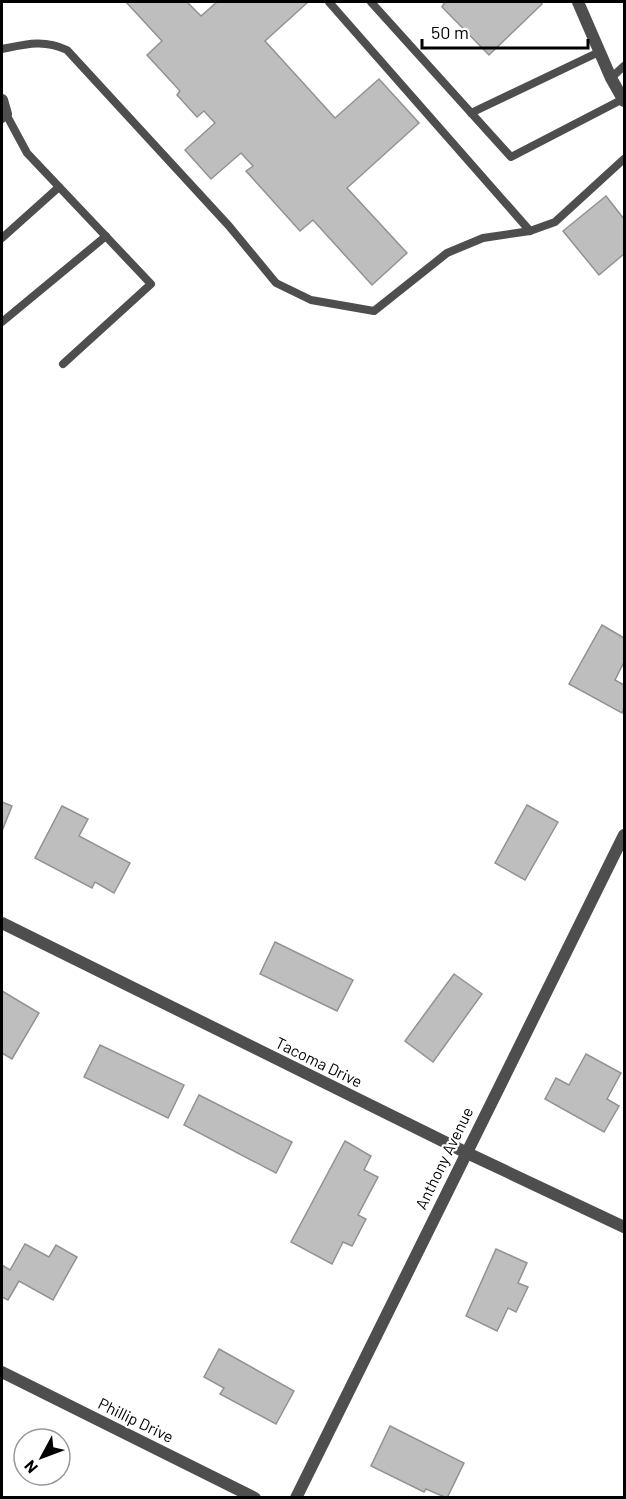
<svg xmlns="http://www.w3.org/2000/svg" width="626" height="1499" font-family="Barlow,sans-serif">
	<rect width="100%" height="100%" fill="#fff"/>
	<g fill="#bebebe" stroke="#929292" stroke-width="1.5">
		<path d="M 126,2 L 187,2 L 201,16 L 217,2 L 308,2 L 265,41 L 335,118 L 379,79 L 419,123 L 347,188 L 407,253 L 372,285 L 313,220 L 300,231 L 246,171 L 253,166 L 241,153 L 211,179 L 185,150 L 215,123 L 204,111 L 197,117 L 177,95 L 180,91 L 147,55 L 162,41 Z"/>
		<path d="M 445,2 L 540,2 L 542,4 L 489,55 L 442,7 Z"/>
		<path d="M 606,196 L 624,219 L 624,254 L 599,275 L 563,231 Z"/>
		<path d="M 602,625 L 624,638 L 624,662 L 615,680 L 624,685 L 624,708 L 622,713 L 569,684 Z"/>
		<path d="M 2,802 L 12,806 L 2,831 Z"/>
		<path d="M 527,805 L 558,822 L 525,880 L 495,863 Z"/>
		<path d="M 62,806 L 88,819 L 79,836 L 130,863 L 114,893 L 95,882 L 92,888 L 35,858 Z"/>
		<path d="M 275,942 L 353,980 L 337,1011 L 260,974 Z"/>
		<path d="M 454,974 L 482,994 L 433,1062 L 405,1041 Z"/>
		<path d="M 2,991 L 39,1013 L 12,1059 L 2,1053 Z"/>
		<path d="M 100,1045 L 184,1085 L 168,1118 L 84,1077 Z"/>
		<path d="M 586,1054 L 621,1073 L 607,1099 L 619,1106 L 604,1132 L 545,1099 L 556,1078 L 569,1085 Z"/>
		<path d="M 199,1095 L 292,1142 L 276,1173 L 184,1125 Z"/>
		<path d="M 345,1141 L 371,1156 L 364,1170 L 378,1177 L 358,1215 L 366,1219 L 352,1246 L 343,1242 L 332,1264 L 291,1242 Z"/>
		<path d="M 25,1244 L 49,1257 L 56,1245 L 77,1257 L 53,1300 L 19,1281 L 8,1300 L 2,1297 L 2,1265 L 10,1270 Z"/>
		<path d="M 496,1249 L 527,1263 L 518,1283 L 528,1287 L 516,1312 L 508,1308 L 497,1331 L 466,1316 Z"/>
		<path d="M 219,1349 L 294,1391 L 276,1424 L 220,1394 L 224,1388 L 204,1377 Z"/>
		<path d="M 390,1426 L 464,1463 L 447,1498 L 426,1489 L 424,1492 L 371,1466 Z"/>
	</g>
	<g fill="none" stroke-linecap="round" stroke-linejoin="round">
		<g stroke="#4e4e4e" stroke-width="8">
			<path d="M 329,2 L 530,231"/>
			<path d="M 371,2 L 511,157 L 623,99"/>
			<path d="M 2,49 C 26,44 44,39 67,50 L 229,226 L 276,283 L 311,300 L 374,311 L 447,253 L 483,238 L 530,231 L 555,222 L 624,159"/>
			<path d="M 611,78 L 624,66"/>
			<path d="M 471,113 L 599,52"/>
			<path d="M 2,119 L 6,114 L 27,153 L 151,284 L 63,364"/>
			<path d="M 2,238 L 59,187"/>
			<path d="M 2,322 L 106,236"/>
		</g>
		<g stroke="#4e4e4e" stroke-width="12">
			<path d="M 578,2 L 611,78 L 624,101"/>
			<path d="M 2,100 L 6,114"/>
			<path d="M 2,923 L 465,1152 L 624,1227"/>
			<path d="M 2,1372 L 255,1498"/>
			<path d="M 296,1498 L 624,835"/>
		</g>
	</g>
	<g text-anchor="middle" stroke-width="4.5" stroke-linejoin="round" paint-order="stroke">
		<g font-size="16" fill="#000" stroke="#fff">
			<text transform="translate(319 1062) rotate(26)" y="6">Tacoma Drive</text>
			<text transform="translate(444 1158) rotate(-64)" y="6">Anthony Avenue</text>
			<text transform="translate(136 1420) rotate(26)" y="6">Phillip Drive</text>
		</g>
	</g>
	<rect width="626" height="1499" fill="none" stroke="#000000" stroke-width="6"/>
	<g transform="translate(42 1457) rotate(229)"><circle r="28" fill="#ffffff" stroke="#999999" stroke-width="1.5"/>
	<path d="M0-4.5L10 22L0 15L-10 22Z" fill="#000000"/>
	<text y="-9" font-size="16" font-weight="bold" text-anchor="middle" fill="#000000">N</text>
	</g>
	<path d="M422 39v9h166v-9" fill="none" stroke="#000000" stroke-width="3"/>
	<text x="431" y="39" font-size="18" fill="#000000" stroke="#ffffff" stroke-width="4.5" paint-order="stroke">50 m</text>
</svg>
